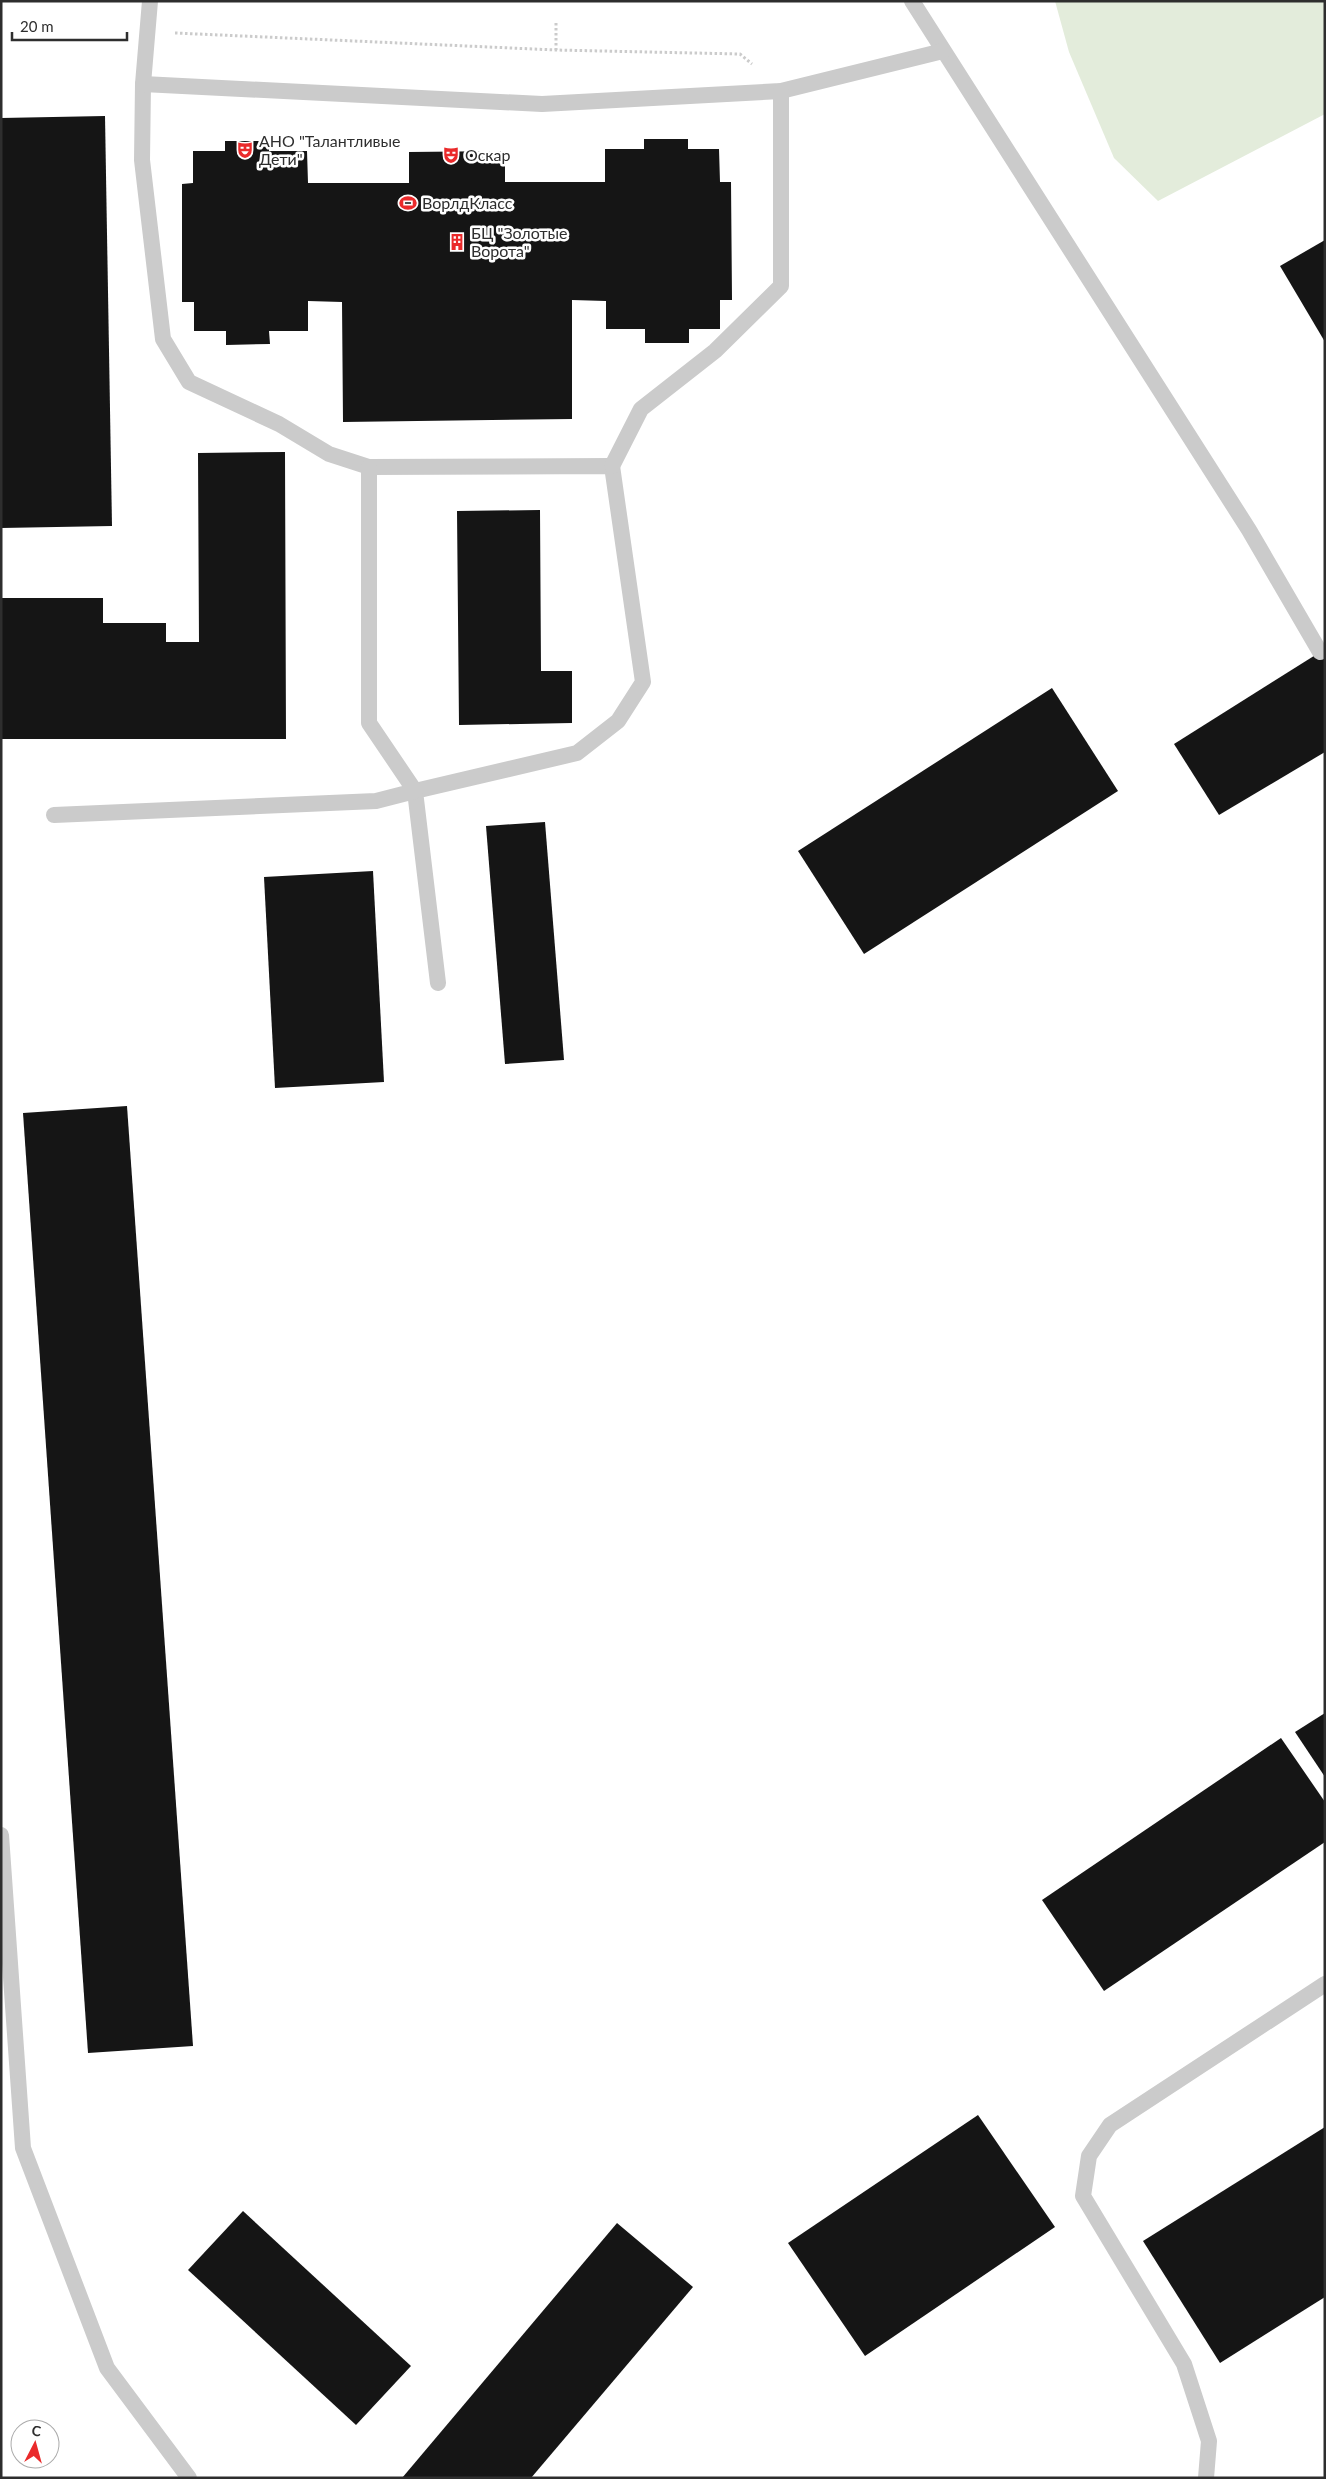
<svg xmlns="http://www.w3.org/2000/svg" width="1326" height="2479" font-family="Lato,sans-serif">
	<rect width="100%" height="100%" fill="#fff"/>
	<path fill="#e3ecdb" d="M 1055,1 L 1325,1 L 1325,114 L 1158,201 L 1114,158 L 1069,52 Z"/>
	<g fill="#151515">
		<path d="M 105,116 L 112,526 L 1,528 L 1,118 Z"/>
		<path d="M 644,139 L 688,139 L 688,149 L 719,149 L 720,182 L 731,182 L 732,300 L 720,300 L 720,329 L 689,329 L 689,343 L 645,343 L 645,329 L 606,329 L 606,301 L 572,300 L 572,419 L 343,422 L 342,302 L 308,301 L 308,331 L 269,331 L 270,344 L 226,345 L 226,331 L 194,331 L 194,302 L 182,302 L 182,184 L 193,183 L 193,151 L 225,151 L 225,141 L 269,141 L 269,151 L 307,151 L 308,183 L 409,183 L 409,152 L 505,151 L 505,182 L 605,182 L 605,149 L 644,149 Z"/>
		<path d="M 1325,240 L 1325,342 L 1280,266 Z"/>
		<path d="M 285,452 L 286,739 L 1,739 L 1,598 L 103,598 L 103,623 L 166,623 L 166,642 L 199,642 L 198,453 Z"/>
		<path d="M 540,510 L 541,671 L 572,671 L 572,723 L 459,725 L 457,511 Z"/>
		<path d="M 1325,649 L 1325,752 L 1219,815 L 1174,744 Z"/>
		<path d="M 1052,688 L 1118,791 L 864,954 L 798,851 Z"/>
		<path d="M 545,822 L 564,1060 L 505,1064 L 486,826 Z"/>
		<path d="M 373,871 L 384,1082 L 275,1088 L 264,877 Z"/>
		<path d="M 127,1106 L 193,2046 L 88,2053 L 23,1113 Z"/>
		<path d="M 1325,1713 L 1325,1777 L 1295,1732 Z"/>
		<path d="M 1281,1738 L 1325,1802 L 1325,1842 L 1104,1991 L 1042,1900 Z"/>
		<path d="M 978,2115 L 1055,2227 L 865,2356 L 788,2243 Z"/>
		<path d="M 1325,2127 L 1325,2297 L 1220,2363 L 1143,2241 Z"/>
		<path d="M 243,2211 L 411,2366 L 356,2425 L 188,2270 Z"/>
		<path d="M 617,2223 L 693,2287 L 531,2478 L 402,2478 Z"/>
	</g>
	<g fill="none" stroke-linecap="round" stroke-linejoin="round">
		<g stroke="#cbcbcb" stroke-width="3" stroke-dasharray="2.5 2.5" stroke-linecap="butt">
			<path d="M 556,23 L 556,50"/>
			<path d="M 175,33 L 556,50 L 740,54 L 752,64"/>
		</g>
		<g stroke="#cbcbcb" stroke-width="16">
			<path d="M 150,1 L 143,84 L 142,160 L 163,339 L 189,382 L 279,424 L 329,454 L 369,467 L 612,466 L 643,682 L 618,721 L 577,753 L 415,791 L 438,983"/>
			<path d="M 912,1 L 1249,530 L 1320,652"/>
			<path d="M 143,84 L 542,104 L 781,91 L 943,51"/>
			<path d="M 612,466 L 641,409 L 715,351 L 781,286 L 781,91"/>
			<path d="M 54,815 L 376,801 L 415,791 L 369,723 L 369,467"/>
			<path d="M 1,1835 L 23,2148 L 107,2368 L 189,2478"/>
			<path d="M 1206,2478 L 1209,2441 L 1184,2364 L 1083,2196 L 1089,2156 L 1110,2125 L 1325,1984"/>
		</g>
	</g>
	<defs>
		<g id="theatre-bare" transform="scale(1.35)"><path d="M-5-5.5Q0-4 5-5.5V0Q5 5 0 6Q-5 5-5 0ZM-3.3-2.5H-1v1.5H-3.3ZM1-2.5H3.3v1.5H1ZM-2.8 1Q0 5.5 2.8 1Z" fill="#ea2a2b" stroke="#fff" stroke-width="2.5" paint-order="stroke"/></g>
		<g id="stadium-bare" transform="scale(1.35)"><path d="M0-5a6.5 5 0 1 0 0 10a6.5 5 0 1 0 0-10ZM-3.5-1.8h7v3.6h-7Z" fill="#ea2a2b" stroke="#fff" stroke-width="2.5" paint-order="stroke"/></g>
		<g id="building-bare" transform="scale(1.35)"><path d="M-4-6H4V6H1V3H-1V6H-4ZM-2.5-4.3h1.7v1.8h-1.7ZM.8-4.3h1.7v1.8H.8ZM-2.5-1h1.7V.8h-1.7ZM.8-1h1.7V.8H.8Z" fill="#ea2a2b" stroke="#fff" stroke-width="2.5" paint-order="stroke"/></g>
	</defs>
	<g fill-rule="evenodd">
		<use href="#theatre-bare" x="245" y="150"/>
		<use href="#theatre-bare" x="451" y="155"/>
		<use href="#stadium-bare" x="408" y="203"/>
		<use href="#building-bare" x="457" y="242"/>
	</g>
	<g text-anchor="middle" stroke-width="5" stroke-linejoin="round" paint-order="stroke">
		<g font-size="16" fill="#2e2e2e" stroke="#fff" text-anchor="start">
			<text x="259" y="147">АНО "Талантливые<tspan x="259" dy="18">Дети"</tspan></text>
			<text x="465" y="161">Оскар</text>
			<text x="422" y="209">ВорлдКласс</text>
			<text x="471" y="239">БЦ "Золотые<tspan x="471" dy="18">Ворота"</tspan></text>
		</g>
	</g>
	<rect width="1326" height="2479" fill="none" stroke="#2e2e2e" stroke-width="5"/>
	<g transform="translate(35 2444) rotate(6)"><circle r="24" fill="#ffffff" stroke="#ababab"/>
	<path d="M0-4L9 19L0 12L-9 19Z" fill="#ea2a2b"/>
	<text y="-8" font-size="14" font-weight="bold" text-anchor="middle" fill="#2e2e2e">С</text>
	</g>
	<path d="M12 32v8h115v-8" fill="none" stroke="#2e2e2e" stroke-width="2.5"/>
	<text x="20" y="32" font-size="15" fill="#2e2e2e" stroke="#ffffff" stroke-width="4" paint-order="stroke">20 m</text>
</svg>
